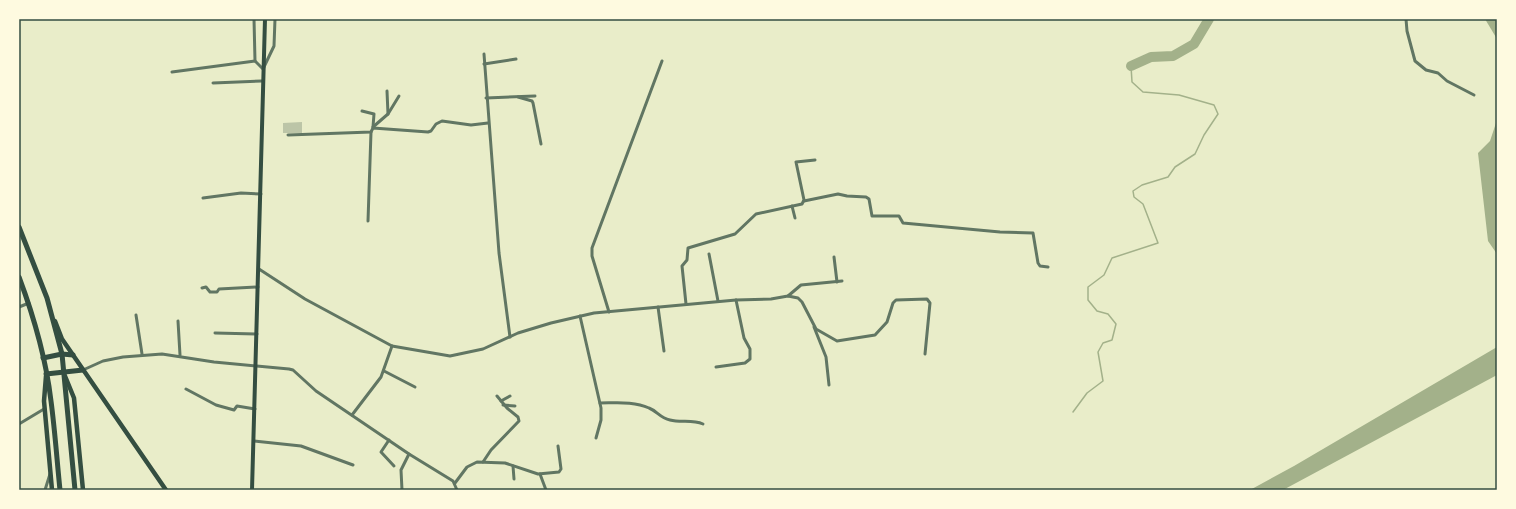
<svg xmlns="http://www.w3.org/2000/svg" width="1516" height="509" font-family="Overpass,sans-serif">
	<rect width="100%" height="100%" fill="#e9edc9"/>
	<g fill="#a3b18a">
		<path d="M 1485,19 L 1497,19 L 1497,39 Z"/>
		<path d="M 1497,120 L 1497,254 L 1488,241 L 1478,153 L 1490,141 Z"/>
		<path d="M 1497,347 L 1497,375 L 1283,490 L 1250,490 L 1294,466 Z"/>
	</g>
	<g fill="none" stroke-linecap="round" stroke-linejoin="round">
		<path stroke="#a3b18a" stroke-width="1.5" d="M 1073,412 L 1087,393 L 1103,381 L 1098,352 L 1103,343 L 1112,340 L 1116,324 L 1108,314 L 1097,311 L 1088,300 L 1088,287 L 1104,275 L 1112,258 L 1158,243 L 1143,204 L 1134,197 L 1133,191 L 1142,185 L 1168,177 L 1175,167 L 1195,154 L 1204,135 L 1218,114 L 1214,105 L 1179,95 L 1143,92 L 1132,82 L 1131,66"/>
		<path stroke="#a3b18a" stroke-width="10" d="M 1131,66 L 1151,57 L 1173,56 L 1194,44 L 1209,19"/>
	</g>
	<path fill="#bcc5a7" d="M 302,122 L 302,133 L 283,133 L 283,123 Z"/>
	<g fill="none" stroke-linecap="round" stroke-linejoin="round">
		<g stroke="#617663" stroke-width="3">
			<path d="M 254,19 L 255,61 L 263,69 L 274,46 L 275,19"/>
			<path d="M 1406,19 L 1407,31 L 1415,61 L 1426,70 L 1438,73 L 1447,81 L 1474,95"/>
			<path d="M 484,54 L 499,253 L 510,337"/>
			<path d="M 484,64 L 516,59"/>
			<path d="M 172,72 L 255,61"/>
			<path d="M 213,83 L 262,81"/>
			<path d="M 387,91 L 388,114"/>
			<path d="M 518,97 L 532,101 L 533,103 L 541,144"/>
			<path d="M 486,98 L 535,96"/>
			<path d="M 362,111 L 374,114 L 373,127"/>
			<path d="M 373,127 L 388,114 L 399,96"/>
			<path d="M 288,135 L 371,132 L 373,128 L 428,132 L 431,131 L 436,124 L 442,121 L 471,125 L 488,123"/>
			<path d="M 203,198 L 241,193 L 261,194"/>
			<path d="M 804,201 L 838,194 L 847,196 L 866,197 L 869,199 L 872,216 L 899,216 L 903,223 L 1000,232 L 1033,233 L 1038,263 L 1040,266 L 1048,267"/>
			<path d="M 792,206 L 795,218"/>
			<path d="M 368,221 L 371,132"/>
			<path d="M 709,254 L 718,301"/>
			<path d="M 834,257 L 837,282"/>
			<path d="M 259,269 L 305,299 L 392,346 L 450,356 L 483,349 L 518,333 L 551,323 L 594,313 L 736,300 L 771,299 L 788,296 L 801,285 L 842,281"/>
			<path d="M 202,288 L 206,287 L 210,292 L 217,292 L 219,289 L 258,287"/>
			<path d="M 788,296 L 798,298 L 802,302 L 816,329 L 837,341 L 875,335 L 887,322 L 893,303 L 896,300 L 927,299 L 930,303 L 925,354"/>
			<path d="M 686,304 L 682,266 L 687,260 L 688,248 L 735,234 L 756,214 L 802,204 L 804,200 L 796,162 L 815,160"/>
			<path d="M 19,307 L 29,303"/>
			<path d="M 658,307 L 664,351"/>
			<path d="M 609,312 L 592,256 L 592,248 L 662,61"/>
			<path d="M 136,315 L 142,354"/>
			<path d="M 580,316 L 601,408 L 601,420 L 596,438"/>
			<path d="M 178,321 L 180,355"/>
			<path d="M 814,327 L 826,357 L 829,385"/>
			<path d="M 215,333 L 257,334"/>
			<path d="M 716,367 L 745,363 L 750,359 L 750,349 L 744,338 L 736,300"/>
			<path d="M 83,370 L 103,361 L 123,357 L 162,354 L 214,362 L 289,369 L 293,370 L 316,391 L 409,454 L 453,481 L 457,490"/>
			<path d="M 384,371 L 415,387"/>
			<path d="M 186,389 L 216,405 L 234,410 L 237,406 L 255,409"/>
			<path d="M 501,401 L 510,396"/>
			<path d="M 600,403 C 616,403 634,401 649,408 C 657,411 660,418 670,420 C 681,423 692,419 703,424"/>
			<path d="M 503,405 L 515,406"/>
			<path d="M 352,415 L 381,377 L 392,346"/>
			<path d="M 19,424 L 44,409"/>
			<path d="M 389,440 L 381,452 L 394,466"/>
			<path d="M 254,441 L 301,446 L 353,465"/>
			<path d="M 483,462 L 491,450 L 519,421 L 518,417 L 507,408 L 497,396"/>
			<path d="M 513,466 L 514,479"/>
			<path d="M 540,474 L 546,490"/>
			<path d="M 455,483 L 467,467 L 477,462 L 505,463 L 538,474 L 559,472 L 561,469 L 558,446"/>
			<path d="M 45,490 L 50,474"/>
			<path d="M 402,490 L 401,470 L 409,454"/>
		</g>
		<path stroke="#344e41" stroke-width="4" d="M 252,490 L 265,19"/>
		<g stroke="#344e41" stroke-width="4.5">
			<path d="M 55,321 L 62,339 L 166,490"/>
			<path d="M 46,376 L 44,401 L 52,490"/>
			<path d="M 65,376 L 74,398 L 83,490"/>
		</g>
		<g stroke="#344e41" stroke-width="5">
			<path d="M 19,227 L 47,298 L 62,354 L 75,490"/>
			<path d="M 19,277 C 34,317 46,359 51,401 C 55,431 57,461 60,490"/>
			<path d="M 43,358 L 62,354 L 73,355"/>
			<path d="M 46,374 L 83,370"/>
		</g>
	</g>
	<rect width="1516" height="509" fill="none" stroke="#fefae0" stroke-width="40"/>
	<rect x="20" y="20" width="1476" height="469" fill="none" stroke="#344e41" stroke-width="1.5"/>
</svg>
